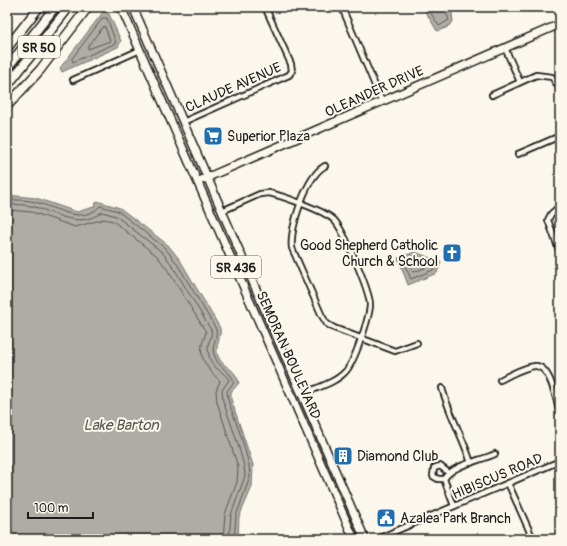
<svg xmlns="http://www.w3.org/2000/svg" width="567" height="546" font-family="Pangolin,sans-serif">
	<rect width="100%" height="100%" fill="#fbf7ec"/>
	<filter id="ink" filterUnits="userSpaceOnUse"><feTurbulence type="fractalNoise" baseFrequency=".025" numOctaves="2"/><feDisplacementMap in="SourceGraphic" scale="8" xChannelSelector="R" yChannelSelector="G"/><feConvolveMatrix kernelMatrix="1 2 1 2 8 2 1 2 1" color-interpolation-filters="sRGB"/></filter>
	<g filter="url(#ink)">
		<g fill="#afaca5" stroke="#74726e">
			<path d="M 423,7 L 447,7 L 452,13 L 453,22 L 446,28 L 437,31 Z"/>
			<path d="M 105,11 L 109,14 L 121,41 L 118,47 L 62,72 L 60,68 L 103,12 Z"/>
			<path d="M 7,195 L 36,198 L 77,212 L 94,207 L 97,201 L 120,208 L 168,245 L 180,260 L 220,328 C 222,338 214,346 218,356 C 224,370 234,365 239,383 L 231,392 L 231,399 L 253,465 L 252,487 L 239,517 L 238,539 L 7,539 Z"/>
			<path d="M 415,252 L 441,262 L 437,273 L 408,285 L 398,258 Z"/>
		</g>
		<g fill="none" stroke-linecap="round" stroke-linejoin="round">
			<g stroke="#575653" stroke-width="1">
				<path d="M 427,7 L 439,26 L 449,20 L 444,7"/>
				<path d="M 103,18 L 107,18 L 116,43 L 73,62 L 72,59 Z"/>
				<path d="M 105,27 L 110,41 L 88,49 L 88,46 L 102,28 Z"/>
				<path d="M 7,199 C 16,201 26,199 35,202 C 56,207 82,226 100,206 L 118,211 L 165,248 L 176,262 L 216,329 C 218,339 210,347 215,357 C 219,368 231,371 234,382 L 227,391 L 228,400 L 242,439 L 249,465 L 250,477 L 236,516 L 234,539"/>
				<path d="M 7,204 C 16,205 25,204 35,207 C 58,214 79,229 102,212 L 116,216 L 162,252 L 172,265 L 211,330 C 213,337 207,342 208,349 C 210,371 222,368 229,380 L 222,390 L 223,401 L 237,441 L 244,466 L 245,476 L 231,515 L 229,539"/>
				<path d="M 7,210 L 32,212 L 75,227 L 104,219 L 113,221 L 157,256 L 167,269 L 206,332 C 205,337 203,340 202,345 C 199,360 210,371 220,381 L 216,391 L 217,402 L 238,467 L 237,482 L 225,514 L 223,539"/>
				<path d="M 415,256 L 434,264 L 435,266 L 433,270 L 411,279 L 403,261 Z"/>
				<path d="M 415,261 L 424,265 L 425,268 L 413,272 L 410,264 Z"/>
			</g>
			<g stroke="#1c1c1c" stroke-width="8">
				<g id="street">
					<path d="M 343,10 L 382,102"/>
					<path d="M 505,48 L 520,82"/>
					<path d="M 73,80 L 140,50"/>
					<path d="M 492,95 L 536,75 L 552,77 L 560,89"/>
					<path d="M 183,122 L 289,75 L 292,71 L 291,64 L 265,7"/>
					<path d="M 518,154 L 560,136"/>
					<path d="M 325,166 C 307,175 289,228 292,248 L 322,316 L 327,324 L 334,328 L 395,351 L 417,343"/>
					<path d="M 560,206 L 551,214 L 548,220 L 560,253"/>
					<path d="M 222,211 L 260,194 L 269,193 C 283,196 325,211 334,220 C 344,230 369,290 370,304 C 370,316 354,364 345,372 C 335,383 316,388 302,394"/>
					<path d="M 500,380 C 510,375 524,367 535,366 C 551,365 557,403 560,415"/>
					<path d="M 442,388 C 449,414 463,437 471,463"/>
					<path d="M 444,479 L 438,479 L 433,476 L 434,468 L 440,466 L 449,473"/>
					<path d="M 508,483 L 533,539"/>
					<path d="M 454,506 L 444,479 C 452,465 480,461 495,454"/>
					<path d="M 377,539 L 560,461"/>
				</g>
			</g>
			<g stroke="#1c1c1c" stroke-width="10">
				<path id="secondary" d="M 199,181 L 560,24"/>
			</g>
			<g stroke="#1c1c1c" stroke-width="10">
				<g id="primary">
					<path d="M 121,7 L 354,539"/>
					<path d="M 133,7 L 365,539"/>
				</g>
			</g>
			<g stroke="#1c1c1c" stroke-width="11">
				<g id="highway">
					<path d="M 7,48 L 39,7"/>
					<path d="M 7,68 L 55,7"/>
					<path d="M 7,86 L 69,7"/>
					<path d="M 7,106 L 40,70 L 88,7"/>
				</g>
			</g>
			<use href="#street" stroke="#fbf7ec" stroke-width="4.5"/>
			<use href="#secondary" stroke="#fbf7ec" stroke-width="7"/>
			<use href="#primary" stroke="#fbf7ec" stroke-width="7"/>
			<use href="#highway" stroke="#fbf7ec" stroke-width="8"/>
		</g>
	</g>
	<defs>
		<g id="supermarket-square" transform="scale(1)"><rect x="-9" y="-9" width="18" height="18" rx="4" fill="#1f6fb2" stroke="#fbf7ec"/><path d="M-6-5.5h2.5l.6 2H6L4.5 2H-2.5L-4.4-4H-6ZM-1.5 3.2a1.3 1.3 0 1 0 .1 0ZM3 3.2a1.3 1.3 0 1 0 .1 0Z" fill="#fff"/></g>
		<g id="church-square" transform="scale(1)"><rect x="-9" y="-9" width="18" height="18" rx="4" fill="#1f6fb2" stroke="#fbf7ec"/><path d="M-1.2-6h2.4v3.5h3.3v2.4h-3.3V6h-2.4V-.1h-3.3v-2.4h3.3Z" fill="#fff"/></g>
		<g id="building-square" transform="scale(1)"><rect x="-9" y="-9" width="18" height="18" rx="4" fill="#1f6fb2" stroke="#fbf7ec"/><path d="M-4-6H4V6H1V3H-1V6H-4ZM-2.5-4.3h1.7v1.8h-1.7ZM.8-4.3h1.7v1.8H.8ZM-2.5-1h1.7V.8h-1.7ZM.8-1h1.7V.8H.8Z" fill="#fff"/></g>
		<g id="civic-square" transform="scale(1)"><rect x="-9" y="-9" width="18" height="18" rx="4" fill="#1f6fb2" stroke="#fbf7ec"/><path d="M-.6-6.5H3V-4.5H.6V-3L4-1V1h2V6H-6V1h2V-1L-.6-3ZM-1.2 2.5V6h2.4V2.5Z" fill="#fff"/></g>
	</defs>
	<g fill-rule="evenodd">
		<use href="#supermarket-square" x="213" y="136"/>
		<use href="#church-square" x="452" y="253"/>
		<use href="#building-square" x="343" y="456"/>
		<use href="#civic-square" x="386" y="518"/>
	</g>
	<g text-anchor="middle" stroke-width="4" stroke-linejoin="round" paint-order="stroke">
		<g fill="#fbf7ec" stroke="#5f5e5a" stroke-width="1">
			<rect x="18" y="36" width="42" height="22" rx="3"/>
			<rect x="211" y="256" width="50" height="22" rx="3"/>
		</g>
		<g font-size="13" font-weight="bold" fill="#1c1c1c">
			<text x="39" y="52">SR 50</text>
			<text x="236" y="272">SR 436</text>
		</g>
		<g font-size="14" fill="#1c1c1c" stroke="#fbf7ec">
			<text transform="translate(233 87) rotate(-24)" y="5">CLAUDE AVENUE</text>
			<text transform="translate(374 91) rotate(-24)" y="5">OLEANDER DRIVE</text>
			<text transform="translate(289 355) rotate(66)" y="5">SEMORAN BOULEVARD</text>
			<text transform="translate(497 476) rotate(-23)" y="5">HIBISCUS ROAD</text>
		</g>
		<g font-size="14" fill="#1c1c1c" stroke="#fbf7ec" text-anchor="start">
			<text x="227" y="141">Superior Plaza</text>
			<text x="438" y="250" text-anchor="end">Good Shepherd Catholic<tspan x="438" dy="16">Church &amp; School</tspan></text>
			<text x="357" y="461">Diamond Club</text>
			<text x="400" y="523">Azalea Park Branch</text>
		</g>
		<g font-size="15" font-style="italic" fill="#575653" stroke="#fbf7ec">
			<text x="121" y="430">Lake Barton</text>
		</g>
	</g>
	<rect width="567" height="546" fill="none" stroke="#fbf7ec" stroke-width="24"/>
	<rect x="12" y="12" width="543" height="522" fill="none" stroke="#1c1c1c" stroke-width="1.5" filter="url(#ink)"/>
	<path d="M28 512v6h65v-6" fill="none" stroke="#1c1c1c" stroke-width="2"/>
	<text x="34" y="512" font-size="12" fill="#1c1c1c" stroke="#fbf7ec" stroke-width="3" paint-order="stroke">100 m</text>
</svg>
